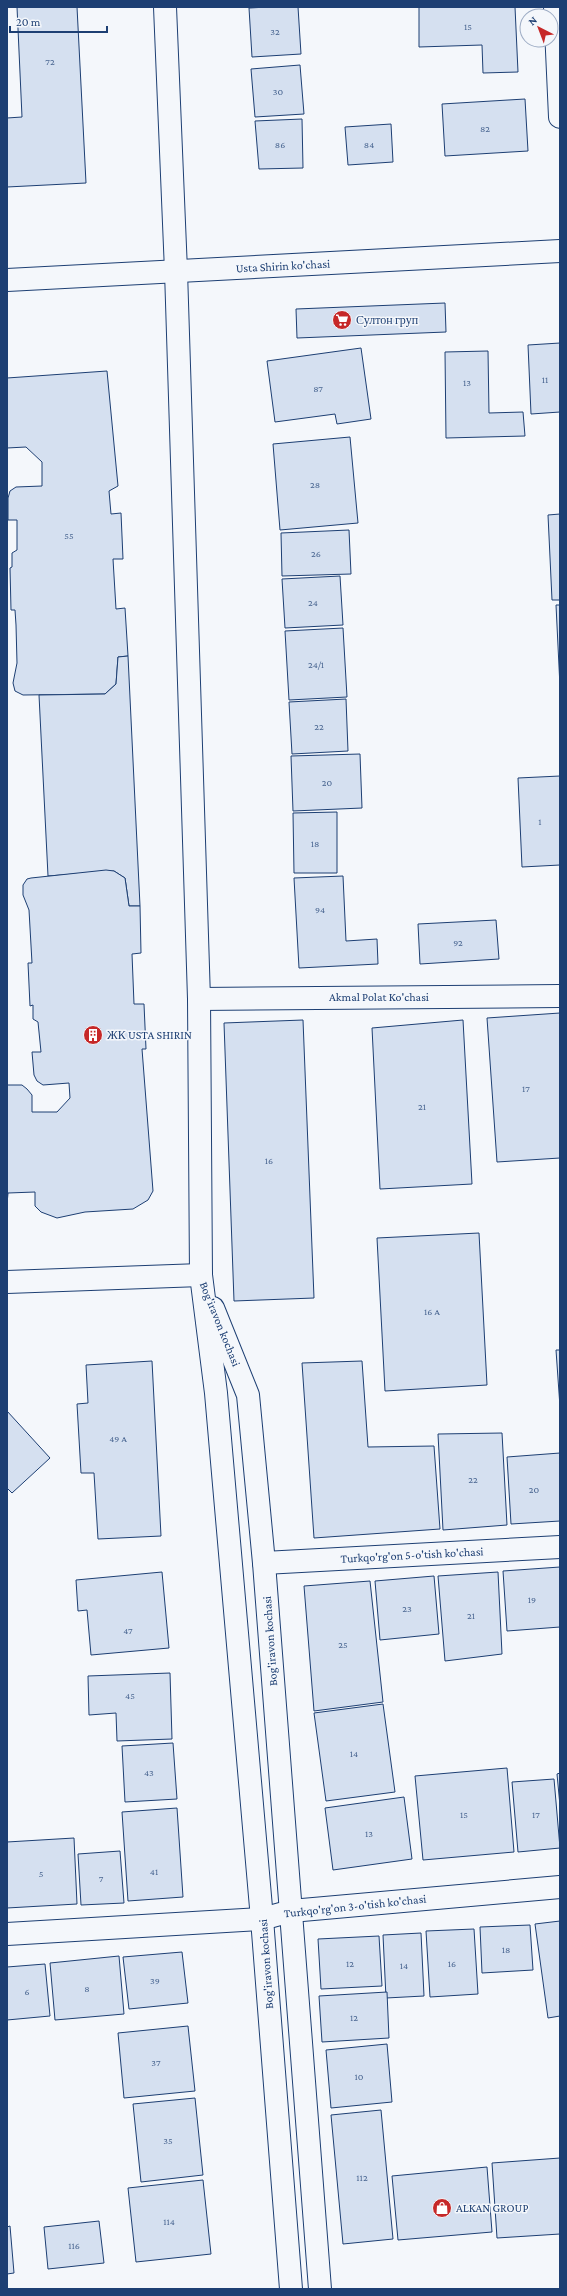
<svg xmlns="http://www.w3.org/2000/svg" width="567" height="2296" font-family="'Crimson Pro',serif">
	<rect width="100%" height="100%" fill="#f4f7fb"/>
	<g fill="#d5e0f0" stroke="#1d3f73">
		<path d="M 17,7 L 77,7 L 86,183 L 7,187 L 7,118 L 22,117 Z"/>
		<path d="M 268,7 L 298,7 L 301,54 L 252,57 L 249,8 Z"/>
		<path d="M 419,7 L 515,7 L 518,72 L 483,73 L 482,45 L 419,47 Z"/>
		<path d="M 300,65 L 304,114 L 255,117 L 251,69 Z"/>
		<path d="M 525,99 L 528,151 L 445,156 L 442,104 Z"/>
		<path d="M 302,119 L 303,168 L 259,169 L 255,121 Z"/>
		<path d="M 391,124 L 393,162 L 348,165 L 345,127 Z"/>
		<path d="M 445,303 L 446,332 L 297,338 L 296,309 Z"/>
		<path d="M 560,343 L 560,412 L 531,414 L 528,345 Z"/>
		<path d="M 361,348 L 371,419 L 337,424 L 335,414 L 275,422 L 267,361 Z"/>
		<path d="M 488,351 L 489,413 L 523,412 L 525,436 L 446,438 L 445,352 Z"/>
		<path d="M 107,371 L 118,486 L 109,491 L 111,514 L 121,513 L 123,559 L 113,559 L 116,609 L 125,608 L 128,656 L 118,657 L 116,684 L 105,694 L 23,695 L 15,691 L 13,683 L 17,663 L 16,625 L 15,610 L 11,610 L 10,568 L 12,567 L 12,553 L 17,550 L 17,520 L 8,520 L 8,498 L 10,491 L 16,487 L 42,486 L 42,462 L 26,447 L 7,448 L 7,378 Z"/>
		<path d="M 350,437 L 358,523 L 280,530 L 273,444 Z"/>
		<path d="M 560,514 L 560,600 L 552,600 L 548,515 Z"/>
		<path d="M 349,530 L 351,574 L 282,576 L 281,533 Z"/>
		<path d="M 340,576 L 343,625 L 285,628 L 282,579 Z"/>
		<path d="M 556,605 L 560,605 L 560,687 Z"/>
		<path d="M 343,628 L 347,697 L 289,700 L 285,631 Z"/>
		<path d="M 128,656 L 140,906 L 129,906 L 125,878 L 114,871 L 48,876 L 39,695 L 105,694 L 116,684 L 118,657 Z"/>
		<path d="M 346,699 L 348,751 L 292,754 L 289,702 Z"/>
		<path d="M 360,754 L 362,808 L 293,811 L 291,756 Z"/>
		<path d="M 560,776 L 560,865 L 522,867 L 518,778 Z"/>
		<path d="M 337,812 L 337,873 L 294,873 L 293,813 Z"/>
		<path d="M 106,870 L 114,871 L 125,878 L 129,906 L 140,906 L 141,953 L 132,954 L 134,1004 L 144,1004 L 146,1049 L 142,1049 L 153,1191 L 148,1200 L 133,1209 L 85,1212 L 57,1218 L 41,1212 L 35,1206 L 35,1192 L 8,1193 L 7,1204 L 7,1085 L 22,1085 L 27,1089 L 32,1095 L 32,1112 L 57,1112 L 70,1098 L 69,1083 L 43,1085 L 37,1081 L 34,1075 L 32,1052 L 41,1052 L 38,1022 L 33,1019 L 33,1005 L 30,1006 L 28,963 L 32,963 L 29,910 L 23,895 L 23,885 L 27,879 L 31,878 Z"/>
		<path d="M 343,876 L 346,941 L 377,939 L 378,964 L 299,968 L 294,878 Z"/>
		<path d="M 496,920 L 499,959 L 420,964 L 418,924 Z"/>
		<path d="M 560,1013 L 560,1158 L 497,1162 L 487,1018 Z"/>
		<path d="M 303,1020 L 314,1298 L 234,1301 L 224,1023 Z"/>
		<path d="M 463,1020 L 472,1184 L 380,1189 L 372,1028 Z"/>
		<path d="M 479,1233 L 487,1385 L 385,1391 L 377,1238 Z"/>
		<path d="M 556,1350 L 560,1350 L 560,1407 Z"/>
		<path d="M 152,1361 L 161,1536 L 98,1539 L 94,1473 L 81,1473 L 77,1404 L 88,1403 L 86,1365 Z"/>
		<path d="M 362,1361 L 368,1447 L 434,1446 L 440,1529 L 314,1538 L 302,1363 Z"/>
		<path d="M 7,1411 L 50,1458 L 12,1493 L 7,1488 Z"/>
		<path d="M 502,1433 L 507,1525 L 443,1530 L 438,1434 Z"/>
		<path d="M 560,1453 L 560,1521 L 511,1524 L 507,1457 Z"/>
		<path d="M 560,1567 L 560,1627 L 507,1631 L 503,1571 Z"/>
		<path d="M 162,1572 L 169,1648 L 91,1655 L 87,1610 L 78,1611 L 76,1580 Z"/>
		<path d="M 498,1572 L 502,1654 L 445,1661 L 438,1576 Z"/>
		<path d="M 434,1576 L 439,1634 L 380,1640 L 375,1581 Z"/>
		<path d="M 370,1581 L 383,1702 L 314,1711 L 304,1586 Z"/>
		<path d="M 170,1673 L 172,1739 L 117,1741 L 116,1713 L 89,1715 L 88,1676 Z"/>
		<path d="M 383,1704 L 395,1792 L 326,1801 L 314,1713 Z"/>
		<path d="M 173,1743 L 177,1799 L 125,1802 L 122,1746 Z"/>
		<path d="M 507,1768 L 514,1852 L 423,1860 L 415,1776 Z"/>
		<path d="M 560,1773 L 560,1806 L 557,1774 Z"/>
		<path d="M 554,1779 L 560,1848 L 518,1852 L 512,1782 Z"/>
		<path d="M 404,1797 L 412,1859 L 333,1870 L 325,1808 Z"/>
		<path d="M 177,1808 L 183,1897 L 128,1901 L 122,1812 Z"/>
		<path d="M 74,1838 L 77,1904 L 7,1908 L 7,1842 Z"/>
		<path d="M 120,1851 L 124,1903 L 81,1905 L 78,1854 Z"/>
		<path d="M 560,1921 L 560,2016 L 548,2018 L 535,1924 Z"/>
		<path d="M 530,1925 L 533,1970 L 482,1973 L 480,1927 Z"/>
		<path d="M 474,1929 L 478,1994 L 430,1997 L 426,1931 Z"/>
		<path d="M 421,1933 L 424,1996 L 386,1998 L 383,1935 Z"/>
		<path d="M 379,1936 L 382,1986 L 321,1989 L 318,1939 Z"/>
		<path d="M 182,1952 L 188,2003 L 129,2009 L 123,1957 Z"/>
		<path d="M 119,1956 L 124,2014 L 55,2020 L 50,1963 Z"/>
		<path d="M 45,1964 L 50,2016 L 7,2020 L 7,1967 Z"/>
		<path d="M 387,1992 L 389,2038 L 322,2042 L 319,1996 Z"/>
		<path d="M 188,2026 L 195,2091 L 124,2098 L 118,2033 Z"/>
		<path d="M 387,2044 L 392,2102 L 331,2108 L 326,2050 Z"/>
		<path d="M 195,2098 L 203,2175 L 141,2182 L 133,2104 Z"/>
		<path d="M 381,2110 L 393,2239 L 343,2244 L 331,2115 Z"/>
		<path d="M 560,2158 L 560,2234 L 497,2238 L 492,2163 Z"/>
		<path d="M 487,2167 L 492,2232 L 398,2240 L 392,2176 Z"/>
		<path d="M 203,2180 L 211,2254 L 136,2262 L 128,2188 Z"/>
		<path d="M 99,2221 L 104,2263 L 48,2269 L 44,2227 Z"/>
		<path d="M 10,2226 L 14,2273 L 7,2274 L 7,2227 Z"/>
	</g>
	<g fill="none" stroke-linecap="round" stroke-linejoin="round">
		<g stroke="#1d3f73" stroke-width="24">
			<g id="street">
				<path d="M 555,7 L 560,117"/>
				<path d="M 199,999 L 560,996"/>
				<path d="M 7,1282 L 201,1275"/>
				<path d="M 264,1563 L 560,1547"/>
				<path d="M 7,1934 L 262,1919 L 291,1911 L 560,1887"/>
			</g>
		</g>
		<g stroke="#1d3f73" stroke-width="24">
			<g id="secondary">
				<path d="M 165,7 L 176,271 L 199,999 L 201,1275 L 216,1393 L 262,1919 L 291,2289"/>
				<path d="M 7,280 L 560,251"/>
				<path d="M 213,1308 L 248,1395 L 264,1563 L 320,2289"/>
			</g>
		</g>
		<use href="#street" stroke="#f4f7fb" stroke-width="22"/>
		<use href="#secondary" stroke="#f4f7fb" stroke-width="22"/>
	</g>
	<defs>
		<g id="supermarket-disc" transform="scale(1)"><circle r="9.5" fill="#c62828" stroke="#f4f7fb"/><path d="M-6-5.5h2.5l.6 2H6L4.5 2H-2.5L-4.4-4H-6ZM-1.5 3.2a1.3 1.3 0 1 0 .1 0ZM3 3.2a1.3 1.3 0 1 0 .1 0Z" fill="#fff"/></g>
		<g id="building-disc" transform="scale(1)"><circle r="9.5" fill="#c62828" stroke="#f4f7fb"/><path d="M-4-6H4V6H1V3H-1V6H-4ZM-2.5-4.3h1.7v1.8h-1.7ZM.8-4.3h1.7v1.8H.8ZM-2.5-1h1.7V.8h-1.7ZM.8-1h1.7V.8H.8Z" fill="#fff"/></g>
		<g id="shop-disc" transform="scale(1)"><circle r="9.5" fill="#c62828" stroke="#f4f7fb"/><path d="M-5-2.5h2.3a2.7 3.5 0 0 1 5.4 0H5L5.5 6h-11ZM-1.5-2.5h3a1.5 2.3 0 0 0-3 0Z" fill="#fff"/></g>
	</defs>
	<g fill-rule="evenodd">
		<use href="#supermarket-disc" x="342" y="320"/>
		<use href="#building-disc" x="93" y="1035"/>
		<use href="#shop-disc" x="442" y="2208"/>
	</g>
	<g text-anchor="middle" stroke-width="3" stroke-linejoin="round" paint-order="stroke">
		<g font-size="10" fill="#4b6792">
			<text x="468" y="30">15</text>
			<text x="275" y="35">32</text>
			<text x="50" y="65">72</text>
			<text x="278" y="95">30</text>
			<text x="485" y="132">82</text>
			<text x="280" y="148">86</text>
			<text x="369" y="148">84</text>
			<text x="545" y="383">11</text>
			<text x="467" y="386">13</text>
			<text x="318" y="392">87</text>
			<text x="315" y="488">28</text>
			<text x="69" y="539">55</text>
			<text x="316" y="557">26</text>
			<text x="313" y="606">24</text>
			<text x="316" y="668">24/1</text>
			<text x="319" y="730">22</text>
			<text x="327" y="786">20</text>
			<text x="540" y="825">1</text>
			<text x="315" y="847">18</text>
			<text x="320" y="913">94</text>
			<text x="458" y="946">92</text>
			<text x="526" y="1092">17</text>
			<text x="422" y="1110">21</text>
			<text x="269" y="1164">16</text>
			<text x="432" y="1315">16 A</text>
			<text x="118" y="1442">49 A</text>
			<text x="473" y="1483">22</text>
			<text x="534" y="1493">20</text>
			<text x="532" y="1603">19</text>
			<text x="407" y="1612">23</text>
			<text x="471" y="1619">21</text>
			<text x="128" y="1634">47</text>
			<text x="343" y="1648">25</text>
			<text x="130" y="1699">45</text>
			<text x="354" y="1757">14</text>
			<text x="149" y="1776">43</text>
			<text x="464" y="1818">15</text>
			<text x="536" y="1818">17</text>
			<text x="369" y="1837">13</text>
			<text x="154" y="1875">41</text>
			<text x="41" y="1877">5</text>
			<text x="101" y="1882">7</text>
			<text x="506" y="1953">18</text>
			<text x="350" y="1967">12</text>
			<text x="452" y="1967">16</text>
			<text x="404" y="1969">14</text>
			<text x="155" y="1984">39</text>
			<text x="87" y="1992">8</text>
			<text x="27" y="1995">6</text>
			<text x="354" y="2021">12</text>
			<text x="156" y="2066">37</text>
			<text x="359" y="2080">10</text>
			<text x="168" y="2144">35</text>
			<text x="362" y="2181">112</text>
			<text x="169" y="2225">114</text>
			<text x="74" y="2249">116</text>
		</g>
		<g font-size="12" fill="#1d3f73" stroke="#f4f7fb">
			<text transform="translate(283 266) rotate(-3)" y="4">Usta Shirin ko'chasi</text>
			<text x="379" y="1001">Akmal Polat Ko'chasi</text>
			<text transform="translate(220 1324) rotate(68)" y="4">Bog'iravon kochasi</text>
			<text transform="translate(412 1555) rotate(-3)" y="4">Turkqo'rg'on 5-o'tish ko'chasi</text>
			<text transform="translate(270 1641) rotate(-94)" y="4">Bog'iravon kochasi</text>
			<text transform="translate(355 1906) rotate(-6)" y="4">Turkqo'rg'on 3-o'tish ko'chasi</text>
			<text transform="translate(266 1964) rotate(-94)" y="4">Bog'iravon kochasi</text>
		</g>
		<g font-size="12" fill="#1d3f73" stroke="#f4f7fb" text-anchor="start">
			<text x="356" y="324">Султон груп</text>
			<text x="107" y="1039">ЖК USTA SHIRIN</text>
			<text x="456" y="2212">ALKAN GROUP</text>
		</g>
	</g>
	<rect width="567" height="2296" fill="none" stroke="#1d3f73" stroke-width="16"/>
	<g transform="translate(539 28) rotate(318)"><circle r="19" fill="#f4f7fb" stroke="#9eadc5"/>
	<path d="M0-3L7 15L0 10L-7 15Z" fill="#c62828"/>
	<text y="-6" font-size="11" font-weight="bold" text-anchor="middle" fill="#1d3f73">N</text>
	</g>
	<path d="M10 26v6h97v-6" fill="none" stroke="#1d3f73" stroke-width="2"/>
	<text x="16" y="26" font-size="12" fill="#1d3f73" stroke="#f4f7fb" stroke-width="3" paint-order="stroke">20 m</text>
</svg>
